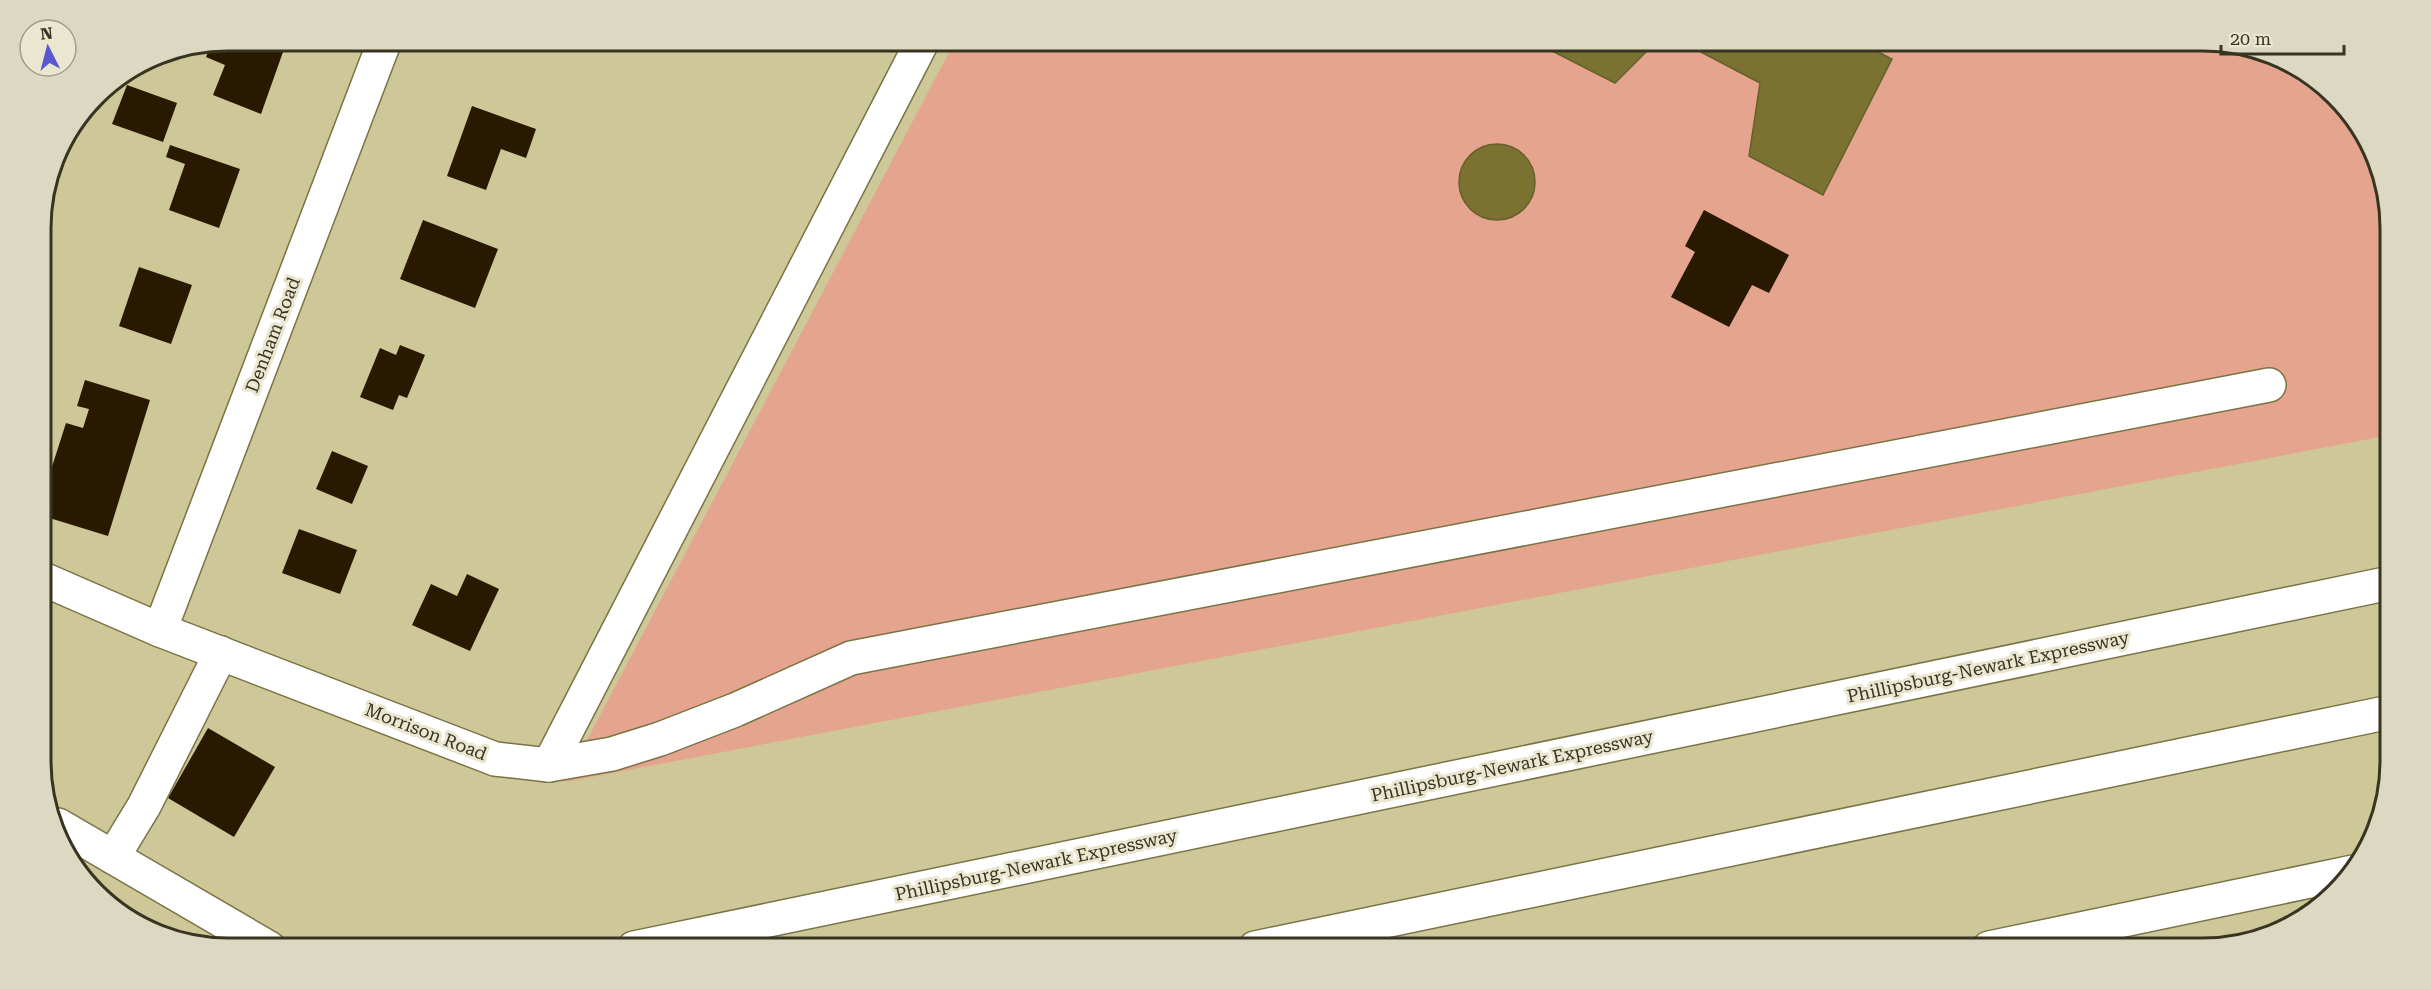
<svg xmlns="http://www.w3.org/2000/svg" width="2431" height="989" font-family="'Roboto Serif',serif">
	<rect width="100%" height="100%" fill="#cec797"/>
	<path fill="#e5a48d" d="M 955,41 L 2203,41 L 2263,51 L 2344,105 L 2376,156 L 2389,204 L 2390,435 L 565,782 Z"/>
	<g fill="#7b7131" stroke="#675f2c" stroke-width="1.5">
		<path d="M 1555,41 L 1555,40 L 1657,41 L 1615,83 L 1550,50 Z"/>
		<path d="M 1680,41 L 1857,41 L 1892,59 L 1823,195 L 1749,156 L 1760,83 Z"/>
		<circle cx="1497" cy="182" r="38"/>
	</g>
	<g fill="#291900">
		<path d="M 228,40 L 252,40 L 283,52 L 261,114 L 213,95 L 225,65 L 206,57 L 211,44 Z"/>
		<path d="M 127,85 L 177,103 L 163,142 L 112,124 Z"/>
		<path d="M 472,106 L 536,129 L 526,158 L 501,149 L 486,190 L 447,176 Z"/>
		<path d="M 170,145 L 240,169 L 219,228 L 169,210 L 185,164 L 166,157 Z"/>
		<path d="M 1704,210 L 1789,255 L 1769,293 L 1752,285 L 1729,327 L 1671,297 L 1695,252 L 1685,246 Z"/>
		<path d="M 423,220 L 498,249 L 475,308 L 400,279 Z"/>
		<path d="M 139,267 L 192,285 L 171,344 L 119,326 Z"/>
		<path d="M 400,345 L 425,355 L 407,398 L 399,395 L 393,410 L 360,397 L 380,348 L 396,355 Z"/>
		<path d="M 85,380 L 150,400 L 108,536 L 43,516 L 42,498 L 66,423 L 83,428 L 89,409 L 77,406 Z"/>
		<path d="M 332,451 L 368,466 L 352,504 L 316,489 Z"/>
		<path d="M 299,529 L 357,550 L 340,594 L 282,573 Z"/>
		<path d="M 467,574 L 499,589 L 470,651 L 412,625 L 431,584 L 457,596 Z"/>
		<path d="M 208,728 L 275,767 L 234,837 L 168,798 Z"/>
	</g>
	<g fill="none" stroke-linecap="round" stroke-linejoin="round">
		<g stroke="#7a7346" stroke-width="36">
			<g id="minor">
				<path d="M 43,579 L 160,630 L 495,759 L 549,765 L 612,754 L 660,739 L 735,710 L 851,658 L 2269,385"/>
				<path d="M 160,630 L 385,40"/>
				<path d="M 549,765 L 923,40"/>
				<path d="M 113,857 L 144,806 L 221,653"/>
			</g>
		</g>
		<g stroke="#7a7346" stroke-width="36">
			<path id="major" d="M 58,825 L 269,948"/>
		</g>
		<g stroke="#7a7346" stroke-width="36">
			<g id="highway">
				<path d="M 634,948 L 2390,583"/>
				<path d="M 1255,948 L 2390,712"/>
				<path d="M 1989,948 L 2353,872"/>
			</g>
		</g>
		<use href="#minor" stroke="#fff" stroke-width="33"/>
		<use href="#major" stroke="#fff" stroke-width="33"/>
		<use href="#highway" stroke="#fff" stroke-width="33"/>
	</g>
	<g text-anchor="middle" stroke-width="6" stroke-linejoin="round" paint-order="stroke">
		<g font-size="18" fill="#373421" stroke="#eae6cf">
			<text transform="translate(273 335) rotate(-69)" y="6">Denham Road</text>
			<text transform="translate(1988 667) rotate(-12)" y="6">Phillipsburg-Newark Expressway</text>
			<text transform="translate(426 732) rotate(21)" y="6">Morrison Road</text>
			<text transform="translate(1512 766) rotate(-12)" y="6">Phillipsburg-Newark Expressway</text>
			<text transform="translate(1036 865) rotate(-12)" y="6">Phillipsburg-Newark Expressway</text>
		</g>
	</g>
	<path d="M0 0H2431V989H0ZM228 51H2203A177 177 0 0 1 2380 228V761A177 177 0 0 1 2203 938H228A177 177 0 0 1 51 761V228A177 177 0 0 1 228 51Z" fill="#dcd8c1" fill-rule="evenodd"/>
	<path fill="none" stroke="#373421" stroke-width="3" d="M228 51H2203A177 177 0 0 1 2380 228V761A177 177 0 0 1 2203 938H228A177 177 0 0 1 51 761V228A177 177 0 0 1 228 51Z"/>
	<g transform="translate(48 48) rotate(354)"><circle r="28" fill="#eae6cf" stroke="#a29f89" stroke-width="1.5"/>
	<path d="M0-4.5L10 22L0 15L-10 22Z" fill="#5b57cf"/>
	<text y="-9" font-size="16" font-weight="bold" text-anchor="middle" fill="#373421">N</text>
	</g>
	<path d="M2221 45v9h123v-9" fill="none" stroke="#373421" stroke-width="3"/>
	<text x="2230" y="45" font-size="18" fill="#373421" stroke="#eae6cf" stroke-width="4.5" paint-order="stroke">20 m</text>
</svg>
